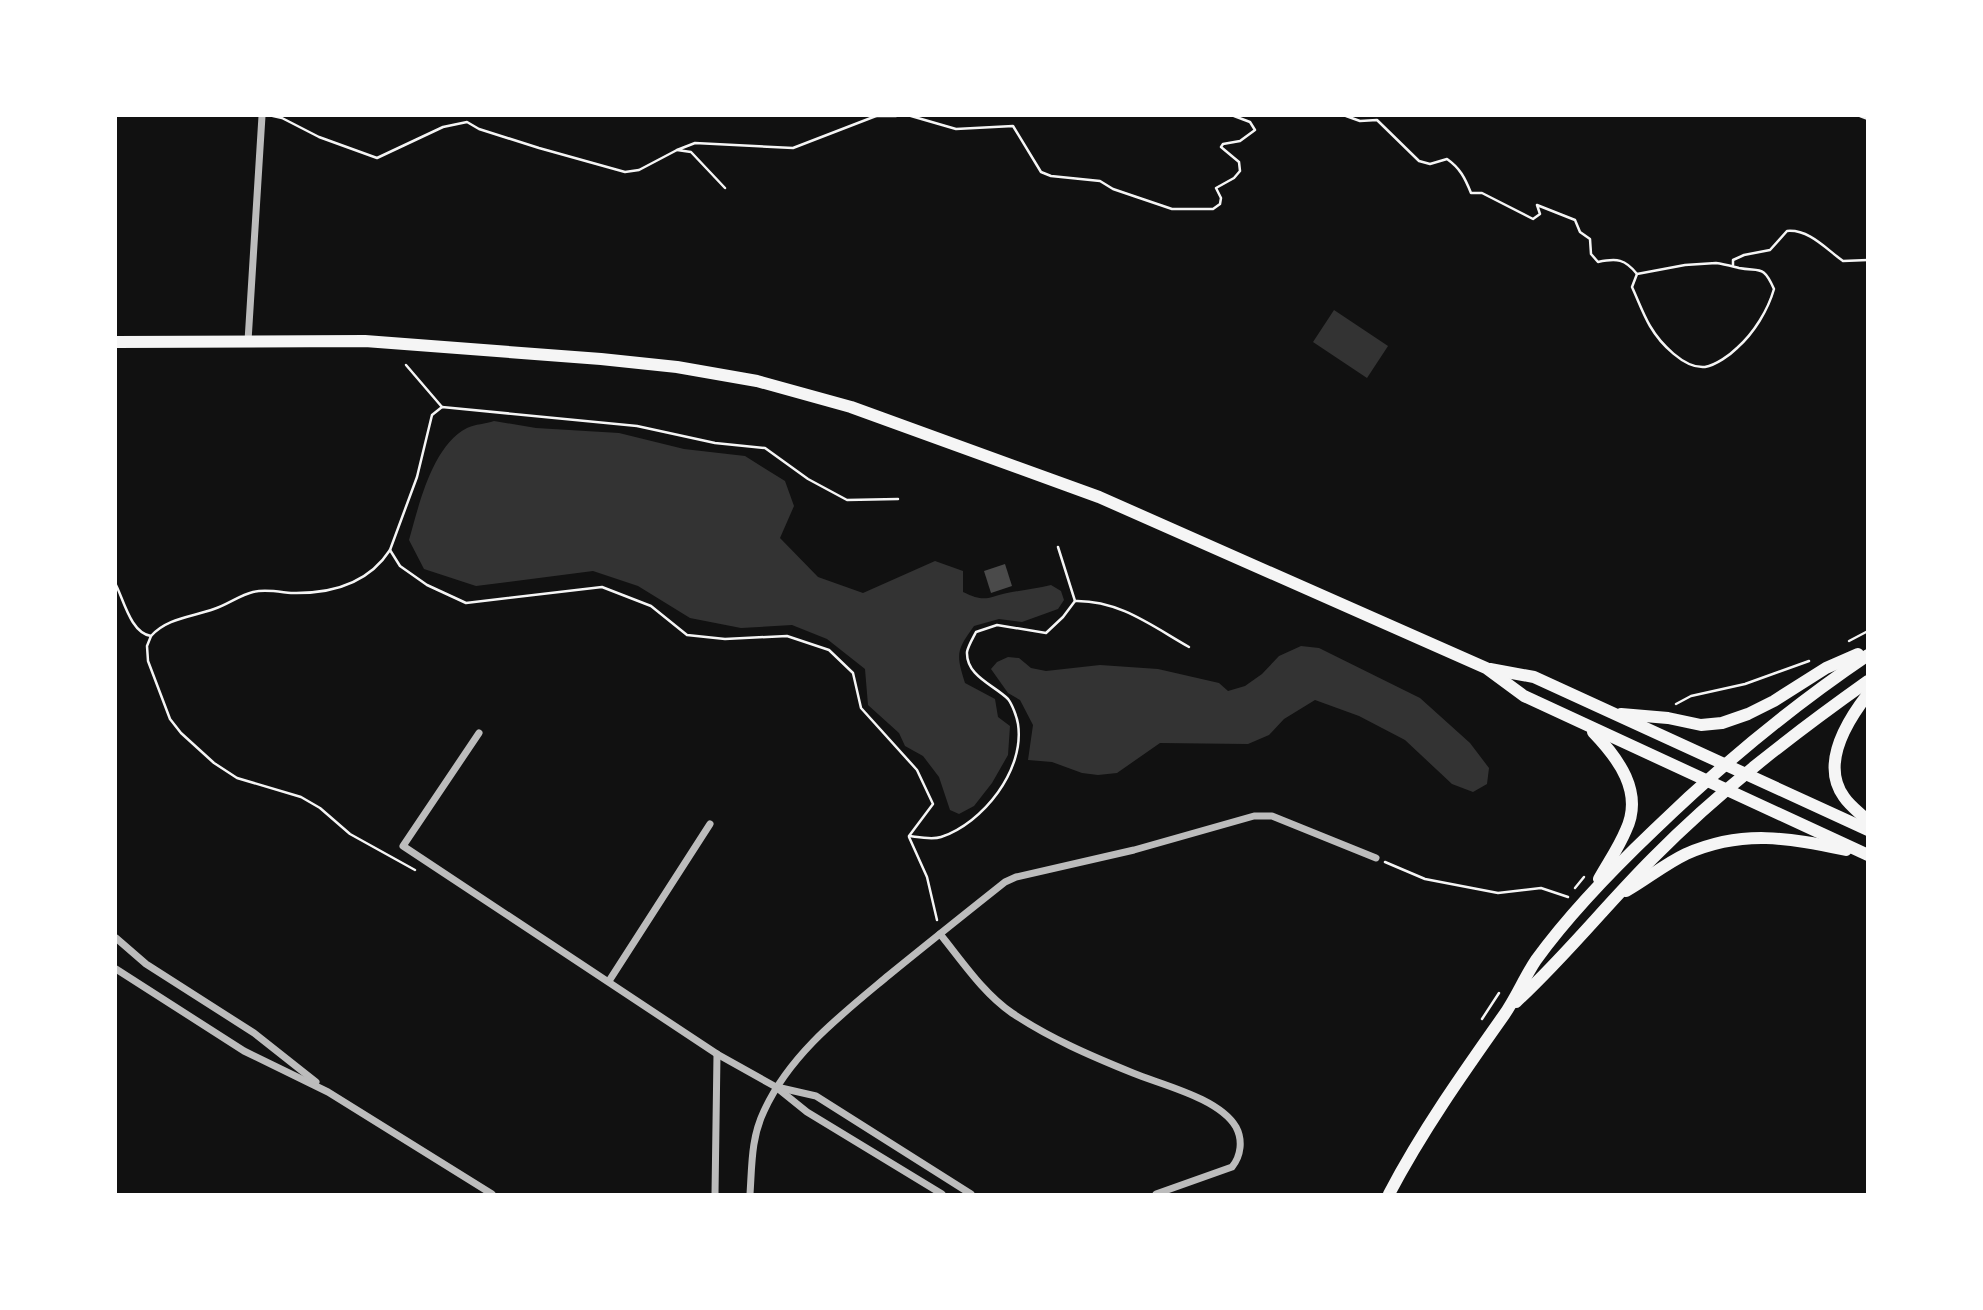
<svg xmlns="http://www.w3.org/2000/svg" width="1983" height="1310" font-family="Helvetica,sans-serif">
	<rect width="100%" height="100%" fill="#111"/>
	<g fill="#333">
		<path d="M 1334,310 L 1388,346 L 1367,378 L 1313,342 Z"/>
		<path d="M 494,421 L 536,428 L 619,433 L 684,449 L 745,456 L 785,481 L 794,506 L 780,538 L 818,577 L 863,593 L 935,561 L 963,571 L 963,592 C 987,604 989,596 1012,592 C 1025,590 1038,588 1051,585 L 1061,591 L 1064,600 L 1058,609 L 1022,622 L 999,619 L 974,626 C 956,651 956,654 965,683 L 995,699 L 998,717 L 1010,726 L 1008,755 L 992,783 L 974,806 L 959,814 L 950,810 L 939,777 L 923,756 L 905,746 L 899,733 L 868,705 L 865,669 L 827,639 L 792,625 L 741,628 L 690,618 L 638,586 L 593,571 L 476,586 L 424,569 L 409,540 C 419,505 432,446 467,428 C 475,424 486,424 494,421 Z"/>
		<path d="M 1301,646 L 1319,648 L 1420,698 L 1470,743 L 1489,768 L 1487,784 L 1473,792 L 1452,784 L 1405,740 L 1359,716 L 1315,700 L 1284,719 L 1269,735 L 1248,744 L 1160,743 L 1117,773 L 1098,775 L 1082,773 L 1052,762 L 1028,760 L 1033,725 L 1020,700 L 1008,693 L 991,669 L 997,662 L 1008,657 L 1019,658 L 1031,668 L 1046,671 L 1100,665 L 1158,669 L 1219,683 L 1228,691 L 1245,686 L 1262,674 L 1279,656 Z"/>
	</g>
	<path fill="#4a4a4a" d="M 1005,564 L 1012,586 L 991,593 L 984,571 Z"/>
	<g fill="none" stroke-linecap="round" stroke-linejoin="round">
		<g stroke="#f5f5f5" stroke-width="2.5">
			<path d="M 273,116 L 282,118 L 319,137 L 377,158 L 443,127 L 467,122 L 479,129 L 539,148 L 625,172 L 639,170 L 677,150"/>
			<path d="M 876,116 L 896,116"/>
			<path d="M 911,116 L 956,129 L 1013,126 L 1041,172 L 1051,176 L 1100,181 L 1113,189 L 1172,209 L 1213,209 L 1220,204 L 1221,198 L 1216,188 L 1234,178 L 1240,171 L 1239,162 L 1221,147 L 1223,144 L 1240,141 L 1255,130 L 1250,122 L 1234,116"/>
			<path d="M 1346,116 L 1360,121 L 1377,120 L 1419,161 L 1430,164 L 1447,159 C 1460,168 1465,178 1471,193 L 1482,193 L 1533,219 L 1540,214 L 1537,205 L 1575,220 L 1580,232 L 1590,239 L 1591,254 L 1598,262 C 1617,258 1625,259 1637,274"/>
			<path d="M 1860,116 L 1868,119"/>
			<path d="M 725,188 L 691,152 L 677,150 L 695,143 L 793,148 L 876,116"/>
			<path d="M 1716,263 C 1724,264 1731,266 1739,268 C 1760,272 1763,264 1774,289 C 1768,310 1754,333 1737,348 C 1730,355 1716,365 1705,367 C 1684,369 1660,343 1650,326 C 1643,314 1638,300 1632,287 L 1637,274 L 1685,265 Z"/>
			<path d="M 1733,265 L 1733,260 L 1744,255 L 1770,250 L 1787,231 C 1809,229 1826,249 1843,261 L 1868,260"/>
			<path d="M 406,365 L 442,407"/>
			<path d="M 1058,547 L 1075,601 C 1119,600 1152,626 1189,647"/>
			<path d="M 390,550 L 417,477 L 432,415 L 442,407 L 637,426 L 715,443 L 765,448 L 808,479 L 847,500 L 898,499"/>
			<path d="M 116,585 C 124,601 131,633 151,636 C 167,618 192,617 214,609 C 227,605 240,595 253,592 C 265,589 280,592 291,593 C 330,594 368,584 390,550 L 400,566 L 427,585 L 466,603 L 602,587 L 651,606 L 687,635 L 725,639 L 787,636 L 829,650 L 853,673 L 861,708 L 917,770 L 933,804 L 909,836 C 918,837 932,840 941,837 C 983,823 1025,770 1018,724 C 1017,717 1012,704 1008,699 C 994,685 966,676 967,652 C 968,646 973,638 976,632 L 997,625 L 1046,633 L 1063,617 L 1075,601"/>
			<path d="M 151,636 L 147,646 L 148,661 L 170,719 L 181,733 L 214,763 L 237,778 L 301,797 L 320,808 L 350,834 L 415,870"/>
			<path d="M 1849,641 L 1868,631"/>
			<path d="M 1676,704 L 1691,696 L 1745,684 L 1809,661"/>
			<path d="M 909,837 L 927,877 L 937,920"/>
			<path d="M 1385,862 L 1425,879 L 1498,893 L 1541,888 L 1568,897"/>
			<path d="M 1575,888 L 1584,877"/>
			<path d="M 1482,1019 L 1499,993"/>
		</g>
		<g stroke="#bcbcbc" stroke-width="7">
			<path d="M 248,341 L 262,116"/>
			<path d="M 479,733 L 403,846 L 717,1054 L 776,1087 L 807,1112 L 942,1194"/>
			<path d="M 940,934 C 962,961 983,993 1012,1013 C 1049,1038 1091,1056 1133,1073 C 1162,1085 1219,1098 1236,1127 C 1243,1140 1241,1156 1232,1167 L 1156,1194"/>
			<path d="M 116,938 L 146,964 L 254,1033 L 316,1082"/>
			<path d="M 116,969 L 244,1051 L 328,1092 L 492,1194"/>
			<path d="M 609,981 L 710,824"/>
			<path d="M 781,1088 L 816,1096 L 971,1194"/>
			<path d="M 715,1194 L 717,1054"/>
			<path d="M 750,1194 C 752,1165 751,1138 764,1111 C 790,1054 841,1015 889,975 C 927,944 966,913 1005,882 L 1016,877 L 1134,850 L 1254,816 L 1272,816 L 1376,858"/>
		</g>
		<g stroke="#f5f5f5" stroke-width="12">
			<path d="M 116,342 L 365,341 L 601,359 L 677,367 L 757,381 L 851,407 L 1099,497 L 1486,668 L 1524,696 L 1868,855"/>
			<path d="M 1490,669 L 1534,677 L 1868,830"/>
			<path d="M 1868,694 C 1847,721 1820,764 1844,797 C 1850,806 1860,813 1868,821"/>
			<path d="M 1621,714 L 1668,718 L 1701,725 L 1722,723 L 1748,714 L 1774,701 L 1826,668 L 1858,654"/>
			<path d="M 1593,732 C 1618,758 1644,792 1626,830 C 1619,847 1608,863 1599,879"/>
			<path d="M 1626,891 C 1647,879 1665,864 1686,854 C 1743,829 1789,838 1846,850"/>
			<path d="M 1516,1002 C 1565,957 1606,905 1653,858 C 1718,792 1792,735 1868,681"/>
			<path d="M 1389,1194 C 1422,1131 1463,1073 1504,1015 C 1516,998 1524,978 1536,960 C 1570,913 1612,870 1654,830 C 1720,766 1791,707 1868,655"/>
		</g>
	</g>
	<rect width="1983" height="1310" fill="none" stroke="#ffffff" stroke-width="234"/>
</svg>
